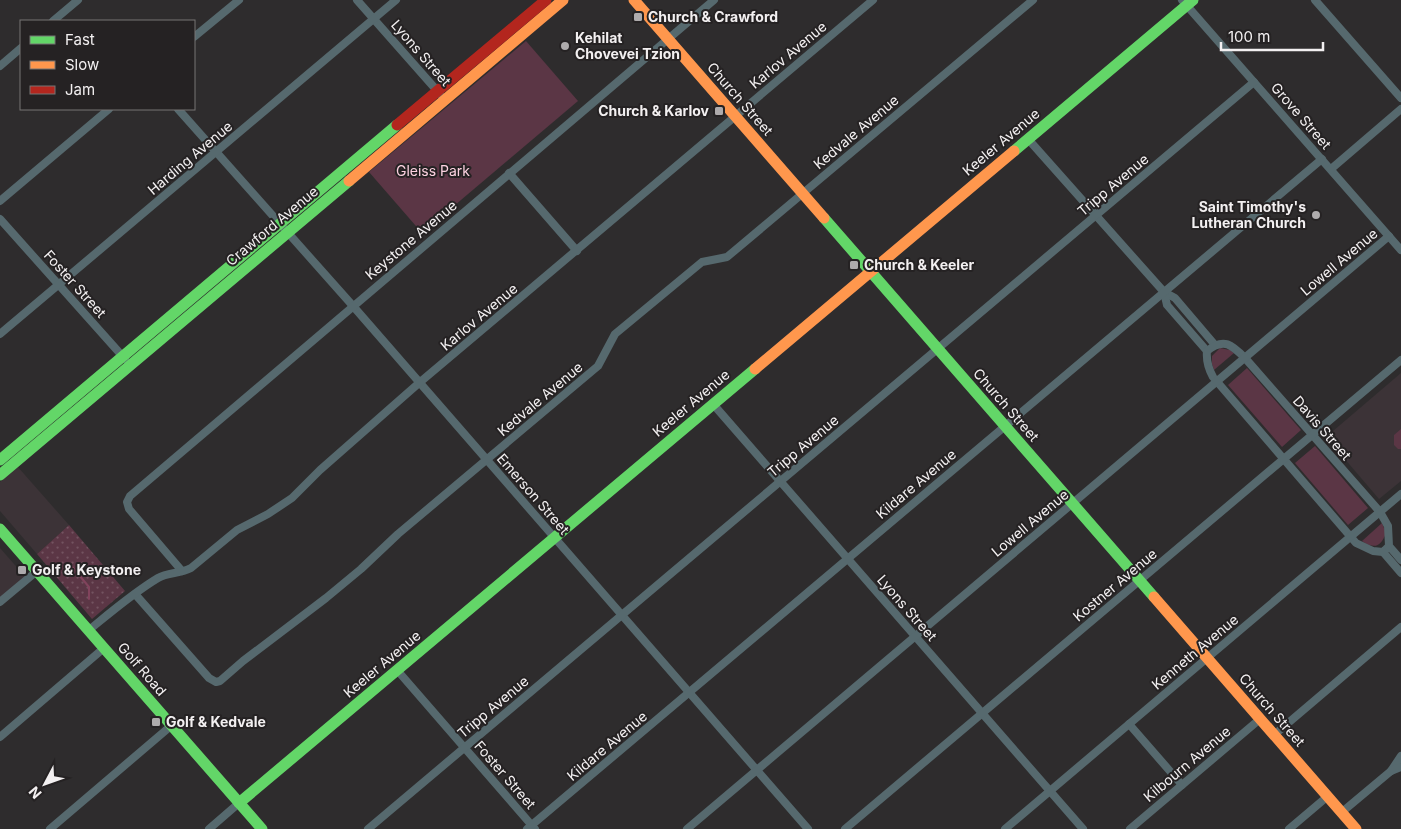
<svg xmlns="http://www.w3.org/2000/svg" width="1401" height="829" font-family="Inter,sans-serif">
	<defs>
		<pattern id="grass-dots" width="8" height="8" patternUnits="userSpaceOnUse" patternTransform="scale(1.25)"><rect width="8" height="8" fill="#5b3645"/><path d="M2 2h.1M6 6h.1" fill="none" stroke="#735360" stroke-width="1.8" stroke-linecap="round"/></pattern>
	</defs>
	<rect width="100%" height="100%" fill="#2e2c2d"/>
	<g fill="#3c3337">
		<path d="M 1401,373 L 1401,481 L 1379,499 L 1326,437 Z"/>
		<path d="M 17,466 L 69,525 L 37,554 L 0,511 L 0,482 Z"/>
		<path d="M 0,548 L 28,580 L 0,604 Z"/>
	</g>
	<path fill="url(#grass-dots)" d="M 69,525 L 125,591 L 92,619 L 37,554 Z"/>
	<g fill="#5b3645">
		<path d="M 526,41 L 578,101 L 422,233 L 369,172 Z"/>
		<path d="M 1220,348 L 1230,350 L 1234,353 L 1214,370 L 1212,364 L 1212,356 Z"/>
		<path d="M 1247,368 L 1301,430 L 1282,447 L 1228,385 Z"/>
		<path d="M 1401,429 L 1401,449 L 1398,449 L 1394,445 L 1394,435 Z"/>
		<path d="M 1315,446 L 1368,508 L 1348,525 L 1295,463 Z"/>
		<path d="M 1382,523 L 1386,533 C 1381,546 1375,550 1362,541 Z"/>
	</g>
	<g fill="none" stroke-linecap="round" stroke-linejoin="round">
		<path stroke="#81435c" stroke-width="2" d="M 69,563 L 89,587 L 89,599"/>
		<g stroke="#56696e" stroke-width="8">
			<path d="M 357,0 L 440,94"/>
			<path d="M 1182,0 L 1401,250"/>
			<path d="M 1315,0 L 1401,98"/>
			<path d="M 53,21 L 78,0"/>
			<path d="M 194,37 L 239,0"/>
			<path d="M 0,66 L 21,48"/>
			<path d="M 178,109 L 353,306 L 808,829"/>
			<path d="M 1028,139 L 1164,292 L 1175,298 L 1215,345"/>
			<path d="M 1331,169 L 1401,109"/>
			<path d="M 509,173 L 577,251"/>
			<path d="M 0,201 L 109,109"/>
			<path d="M 0,219 L 125,359"/>
			<path d="M 1164,292 L 1167,305 L 1207,351"/>
			<path d="M 0,334 L 396,0"/>
			<path d="M 713,404 L 1083,829"/>
			<path d="M 1389,546 L 1383,552 L 1373,551 L 1356,543 L 1213,377 C 1208,368 1206,361 1207,351 C 1224,337 1232,345 1245,358 L 1380,512 L 1388,526 L 1389,546 L 1401,560"/>
			<path d="M 1383,552 L 1401,573"/>
			<path d="M 182,571 L 129,509 L 127,502 L 130,496 L 714,0"/>
			<path d="M 135,594 L 209,678 L 216,682 L 220,681 L 243,661 L 326,598 L 361,569 L 398,534 L 598,366 L 615,334 L 702,262 L 727,257 L 1033,0"/>
			<path d="M 0,602 L 37,571"/>
			<path d="M 89,630 C 111,612 133,593 158,578 C 168,572 180,574 191,568 L 237,530 L 268,514 L 292,498 L 320,470 L 419,383 L 873,0"/>
			<path d="M 397,670 L 535,829"/>
			<path d="M 1129,724 L 1182,785"/>
			<path d="M 1274,735 L 1401,627"/>
			<path d="M 0,737 L 104,648"/>
			<path d="M 1391,771 L 1401,756"/>
			<path d="M 1342,812 L 1391,771 L 1401,767"/>
			<path d="M 50,829 L 172,725"/>
			<path d="M 209,829 L 239,803"/>
			<path d="M 368,829 L 1254,82"/>
			<path d="M 527,829 L 1322,159"/>
			<path d="M 687,829 L 1389,236"/>
			<path d="M 845,829 L 1401,360"/>
			<path d="M 1005,829 L 1401,494"/>
			<path d="M 1130,829 L 1260,719"/>
			<path d="M 1289,829 L 1328,796"/>
		</g>
		<g stroke="#63d668" stroke-width="11">
			<path d="M 1014,151 L 1193,0"/>
			<path d="M 824,218 L 1154,597"/>
			<path d="M 0,460 L 397,125"/>
			<path d="M 0,475 L 349,181"/>
			<path d="M 0,529 L 262,829"/>
			<path d="M 239,803 L 755,369"/>
		</g>
		<g stroke="#ff974d" stroke-width="11">
			<path d="M 634,0 L 824,218"/>
			<path d="M 349,181 L 563,0"/>
			<path d="M 755,369 L 1014,151"/>
			<path d="M 1154,597 L 1356,829"/>
		</g>
		<path stroke="#b3261e" stroke-width="11" d="M 397,125 L 546,0"/>
	</g>
	<g fill="#aeabac" stroke="#252223" stroke-width="2">
		<rect x="633" y="12" width="10" height="10" rx="2.5"/>
		<circle cx="565" cy="46" r="5"/>
		<rect x="714" y="106" width="10" height="10" rx="2.5"/>
		<circle cx="1316" cy="215" r="5"/>
		<rect x="849" y="260" width="10" height="10" rx="2.5"/>
		<rect x="17" y="565" width="10" height="10" rx="2.5"/>
		<rect x="151" y="717" width="10" height="10" rx="2.5"/>
	</g>
	<g text-anchor="middle" stroke-width="4" stroke-linejoin="round" paint-order="stroke">
		<g font-size="14" font-weight="bold" fill="#f3f0f1" stroke="#252223" text-anchor="start">
			<text x="648" y="22">Church &amp; Crawford</text>
			<text x="575" y="43">Kehilat<tspan x="575" dy="16">Chovevei Tzion</tspan></text>
			<text x="709" y="116" text-anchor="end">Church &amp; Karlov</text>
			<text x="1306" y="212" text-anchor="end">Saint Timothy's<tspan x="1306" dy="16">Lutheran Church</tspan></text>
			<text x="864" y="270">Church &amp; Keeler</text>
			<text x="32" y="575">Golf &amp; Keystone</text>
			<text x="166" y="727">Golf &amp; Kedvale</text>
		</g>
		<g font-size="14" fill="#f3f0f1" stroke="#252223">
			<text transform="translate(421 53) rotate(49)" y="5">Lyons Street</text>
			<text transform="translate(788 55) rotate(-40)" y="5">Karlov Avenue</text>
			<text transform="translate(740 99) rotate(49)" y="5">Church Street</text>
			<text transform="translate(1301 116) rotate(49)" y="5">Grove Street</text>
			<text transform="translate(856 132) rotate(-40)" y="5">Kedvale Avenue</text>
			<text transform="translate(1001 142) rotate(-40)" y="5">Keeler Avenue</text>
			<text transform="translate(190 158) rotate(-40)" y="5">Harding Avenue</text>
			<text transform="translate(1113 185) rotate(-40)" y="5">Tripp Avenue</text>
			<text transform="translate(272 226) rotate(-40)" y="5">Crawford Avenue</text>
			<text transform="translate(411 240) rotate(-40)" y="5">Keystone Avenue</text>
			<text transform="translate(1339 262) rotate(-40)" y="5">Lowell Avenue</text>
			<text transform="translate(75 284) rotate(48)" y="5">Foster Street</text>
			<text transform="translate(479 317) rotate(-40)" y="5">Karlov Avenue</text>
			<text transform="translate(540 399) rotate(-40)" y="5">Kedvale Avenue</text>
			<text transform="translate(691 403) rotate(-40)" y="5">Keeler Avenue</text>
			<text transform="translate(1006 405) rotate(49)" y="5">Church Street</text>
			<text transform="translate(1322 428) rotate(49)" y="5">Davis Street</text>
			<text transform="translate(803 446) rotate(-40)" y="5">Tripp Avenue</text>
			<text transform="translate(916 484) rotate(-40)" y="5">Kildare Avenue</text>
			<text transform="translate(533 494) rotate(49)" y="5">Emerson Street</text>
			<text transform="translate(1030 523) rotate(-40)" y="5">Lowell Avenue</text>
			<text transform="translate(1115 585) rotate(-40)" y="5">Kostner Avenue</text>
			<text transform="translate(907 608) rotate(49)" y="5">Lyons Street</text>
			<text transform="translate(1195 652) rotate(-40)" y="5">Kenneth Avenue</text>
			<text transform="translate(382 664) rotate(-40)" y="5">Keeler Avenue</text>
			<text transform="translate(142 669) rotate(49)" y="5">Golf Road</text>
			<text transform="translate(493 707) rotate(-40)" y="5">Tripp Avenue</text>
			<text transform="translate(1272 710) rotate(49)" y="5">Church Street</text>
			<text transform="translate(607 746) rotate(-40)" y="5">Kildare Avenue</text>
			<text transform="translate(1187 764) rotate(-40)" y="5">Kilbourn Avenue</text>
			<text transform="translate(505 775) rotate(49)" y="5">Foster Street</text>
		</g>
		<g font-size="14" fill="#fcd1e0" stroke="#252223">
			<text x="433" y="176">Gleiss Park</text>
		</g>
	</g>
	<rect x="20" y="20" width="175" height="90" fill="#252223" stroke="#777475"/>
	<rect x="30" y="36" width="25" height="8" fill="#63d668" stroke="#777475"/>
	<text x="65" y="45" font-size="15" fill="#f3f0f1">Fast</text>
	<rect x="30" y="61" width="25" height="8" fill="#ff974d" stroke="#777475"/>
	<text x="65" y="70" font-size="15" fill="#f3f0f1">Slow</text>
	<rect x="30" y="86" width="25" height="8" fill="#b3261e" stroke="#777475"/>
	<text x="65" y="95" font-size="15" fill="#f3f0f1">Jam</text>
	<g transform="translate(45 784) rotate(229)" stroke="#252223" stroke-width="4" paint-order="stroke">
	<path d="M0-4L9 19L0 12L-9 19Z" fill="#f3f0f1"/>
	<text y="-8" font-size="14" font-weight="bold" text-anchor="middle" fill="#f3f0f1">N</text>
	</g>
	<path d="M1221 42v8h102v-8" fill="none" stroke="#f3f0f1" stroke-width="2.5"/>
	<text x="1228" y="42" font-size="15" fill="#f3f0f1" stroke="#252223" stroke-width="4" paint-order="stroke">100 m</text>
</svg>
